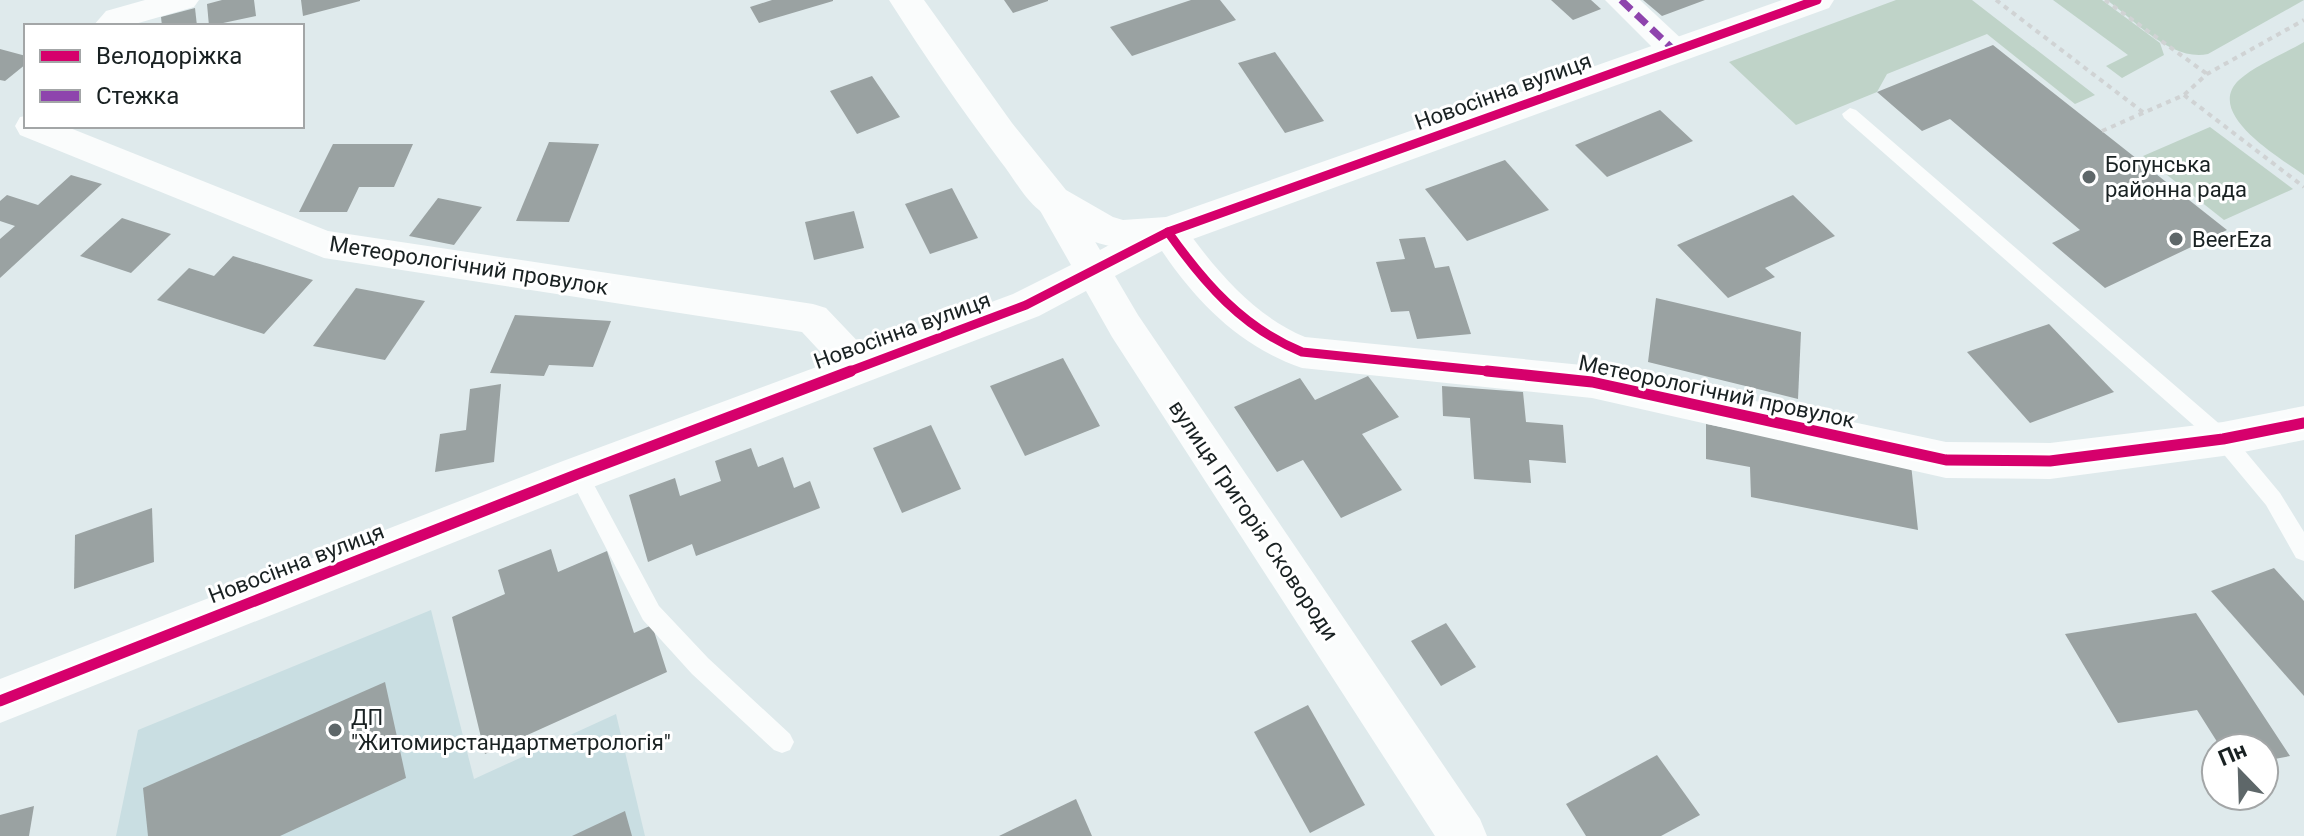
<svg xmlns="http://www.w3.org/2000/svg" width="2304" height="836" font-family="Roboto,sans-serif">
	<rect width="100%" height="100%" fill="#dfeaec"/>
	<path fill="#c9dee2" d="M 431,610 L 474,779 L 616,714 L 645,836 L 116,836 L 138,730 Z"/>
	<g fill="#bfd3c8">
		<path d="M 1896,0 L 1972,0 L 2095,95 L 2075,104 L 1987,34 L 1887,74 L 1877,92 L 1796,125 L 1729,62 Z"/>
		<path d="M 2053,0 L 2102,0 L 2160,43 L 2164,55 L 2122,78 L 2106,66 L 2128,55 Z"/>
		<path d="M 2107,0 L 2304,0 L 2208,54 C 2172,62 2134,20 2107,0 Z"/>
		<path d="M 2304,42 L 2304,175 C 2282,159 2203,114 2239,80 C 2257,64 2284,54 2304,42 Z"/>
		<path d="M 2210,127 L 2293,189 L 2224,220 L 2143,156 Z"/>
	</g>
	<g fill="#9aa2a2">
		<path d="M 222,0 L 254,0 L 256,16 L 209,26 L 207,4 Z"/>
		<path d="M 301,0 L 360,0 L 360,1 L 303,16 Z"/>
		<path d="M 772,0 L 833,0 L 833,1 L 759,23 L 750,7 Z"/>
		<path d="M 1004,0 L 1048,0 L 1048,1 L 1013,13 Z"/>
		<path d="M 1191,0 L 1220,0 L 1236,20 L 1132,56 L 1110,27 Z"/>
		<path d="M 1551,0 L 1591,0 L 1601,9 L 1573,20 Z"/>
		<path d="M 1643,0 L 1705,0 L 1662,16 Z"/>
		<path d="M 195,8 L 197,26 L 162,26 L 161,17 Z"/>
		<path d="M 1993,45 L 2070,106 L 2227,230 L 2105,288 L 2052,243 L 2080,230 L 1950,119 L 1922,131 L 1877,92 Z"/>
		<path d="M 0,49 L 26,56 L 26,64 L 5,81 L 0,80 Z"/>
		<path d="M 1275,52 L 1324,121 L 1285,133 L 1238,63 Z"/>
		<path d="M 872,76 L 900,117 L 857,134 L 830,91 Z"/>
		<path d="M 1660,110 L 1693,141 L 1607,177 L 1575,145 Z"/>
		<path d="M 549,142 L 599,144 L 569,222 L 516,221 Z"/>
		<path d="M 333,144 L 413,144 L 394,187 L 359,187 L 347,212 L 299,212 Z"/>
		<path d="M 1505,160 L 1549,210 L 1467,241 L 1425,189 Z"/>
		<path d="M 71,175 L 102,184 L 0,278 L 0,239 L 15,226 L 0,221 L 0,201 L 7,195 L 38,205 Z"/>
		<path d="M 952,188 L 978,238 L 930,254 L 905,204 Z"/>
		<path d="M 1793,195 L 1835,236 L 1765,268 L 1775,277 L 1728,298 L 1677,245 Z"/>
		<path d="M 438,198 L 482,207 L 454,245 L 409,236 Z"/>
		<path d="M 854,211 L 864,248 L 814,260 L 805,222 Z"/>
		<path d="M 122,218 L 171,234 L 131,273 L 80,256 Z"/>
		<path d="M 1425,237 L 1435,268 L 1449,266 L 1471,334 L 1417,339 L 1409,311 L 1391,312 L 1376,262 L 1405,259 L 1399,239 Z"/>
		<path d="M 233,256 L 313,280 L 264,334 L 157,300 L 189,268 L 214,276 Z"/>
		<path d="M 356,288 L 425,301 L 385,360 L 313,346 Z"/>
		<path d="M 1656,298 L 1801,332 L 1798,399 L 1648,362 Z"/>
		<path d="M 515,315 L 611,321 L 593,367 L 549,365 L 544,376 L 490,373 Z"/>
		<path d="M 2049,324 L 2114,392 L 2030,423 L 1967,352 Z"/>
		<path d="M 1063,358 L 1100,426 L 1025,456 L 990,386 Z"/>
		<path d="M 1368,376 L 1399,417 L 1362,434 L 1402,490 L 1341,518 L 1303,460 L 1277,472 L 1234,407 L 1300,378 L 1315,400 Z"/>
		<path d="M 501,384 L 494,462 L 435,472 L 440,434 L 466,430 L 470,389 Z"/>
		<path d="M 1442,386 L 1523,392 L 1526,422 L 1563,425 L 1566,463 L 1529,460 L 1531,483 L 1474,479 L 1470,418 L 1443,416 Z"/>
		<path d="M 1706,424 L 1911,464 L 1918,530 L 1751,497 L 1750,467 L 1706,459 Z"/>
		<path d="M 931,425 L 961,489 L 902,513 L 873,448 Z"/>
		<path d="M 751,448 L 758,467 L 783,457 L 794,488 L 810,481 L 820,508 L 696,556 L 692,544 L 648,562 L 629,495 L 675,478 L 680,496 L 721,481 L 715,461 Z"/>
		<path d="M 152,508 L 154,562 L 74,589 L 75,535 Z"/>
		<path d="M 551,549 L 558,572 L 607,551 L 634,633 L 652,625 L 667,672 L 485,754 L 452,617 L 505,594 L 498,570 Z"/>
		<path d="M 2274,568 L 2304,601 L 2304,696 L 2211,591 Z"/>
		<path d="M 2196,613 L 2290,756 L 2264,761 L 2264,748 L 2221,748 L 2197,710 L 2118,723 L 2065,634 Z"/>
		<path d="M 1446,623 L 1476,667 L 1441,686 L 1411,641 Z"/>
		<path d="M 385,682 L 406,778 L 280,836 L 148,836 L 143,788 Z"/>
		<path d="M 1308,705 L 1365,805 L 1310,833 L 1254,732 Z"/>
		<path d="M 1657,755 L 1700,815 L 1661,836 L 1586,836 L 1566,804 Z"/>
		<path d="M 1076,799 L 1092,836 L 999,836 Z"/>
		<path d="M 34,806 L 29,836 L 0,836 L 0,815 Z"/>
		<path d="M 625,811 L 632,836 L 572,836 Z"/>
	</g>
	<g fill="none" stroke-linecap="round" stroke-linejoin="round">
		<g stroke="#d0d3d4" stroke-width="4" stroke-dasharray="5 5" stroke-linecap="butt">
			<path d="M 1996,0 L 2144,113"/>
			<path d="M 2105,0 L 2207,74"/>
			<path d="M 2184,95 L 2304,187"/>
			<path d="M 2102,131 L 2184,95 L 2207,74 L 2304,20"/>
		</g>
		<g fill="#fafcfc" fill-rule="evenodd">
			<path d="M 1850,108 L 1856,110 L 2230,433 L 2280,493 L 2304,532 L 2304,561 L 2296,558 L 2266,505 L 2216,445 L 1844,118 L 1842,114 Z"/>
			<path d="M 578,465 L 585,468 L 659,606 L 708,658 L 790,734 L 794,742 L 790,750 L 782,753 L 774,750 L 692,674 L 643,620 L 568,474 L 571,468 Z"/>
		</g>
		<g fill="#fafcfc" fill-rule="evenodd">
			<path d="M 145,0 L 199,0 L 194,7 L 128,26 L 93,26 L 106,11 Z"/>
			<path d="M 1605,0 L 1640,0 L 1686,43 L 1691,51 L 1686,59 L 1675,62 L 1664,59 Z"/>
			<path d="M 26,116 L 26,126 L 65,126 L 328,231 L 813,304 L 826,308 L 865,349 L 1013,294 L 1071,265 L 1034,200 L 1039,191 L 1052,187 L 1065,191 L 1100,250 C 1124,238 1154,214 1181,222 C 1214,268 1252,315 1305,337 L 1592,366 L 1946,442 L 2050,443 L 2223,422 L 2304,406 L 2304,440 L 2223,456 L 2050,479 L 1946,478 L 1592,398 L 1302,368 C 1241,347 1198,304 1162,251 L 1115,276 L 1138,315 L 1480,819 L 1487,836 L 1435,836 L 1112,337 L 1086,291 L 1039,316 L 593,487 L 0,723 L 0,679 L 563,461 L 830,362 L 802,332 L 324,258 L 20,135 L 15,126 L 20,117 Z"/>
		</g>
		<path fill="#fafcfc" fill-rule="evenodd" d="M 889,0 L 924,0 L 1012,123 L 1066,190 L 1113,217 L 1123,220 L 1166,217 L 1782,0 L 1834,0 L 1829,8 L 1182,243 C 1133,258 1078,245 1039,210 C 1024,198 1013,177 1001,162 C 962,110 924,55 889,0 Z"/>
		<path stroke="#8e44ad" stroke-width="7" stroke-dasharray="14 7" stroke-linecap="butt" d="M 1621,0 L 1675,51"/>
		<g stroke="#fff" stroke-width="13">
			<g id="cycleway-far1">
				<path d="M 1168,232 C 1204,283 1243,328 1302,352 L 1506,373"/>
				<path d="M 845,373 L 1026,305 L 1168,232 L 1817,0"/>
			</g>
		</g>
		<g stroke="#fff" stroke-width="16">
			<g id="cycleway">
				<path d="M 1487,371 L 1592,382 L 1946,460 L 2050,461 L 2223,439 L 2304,423"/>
				<path d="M 0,701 L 578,474 L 851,371"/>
			</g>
		</g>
		<use href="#cycleway-far1" stroke="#d6006c" stroke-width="9"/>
		<use href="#cycleway" stroke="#d6006c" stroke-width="11"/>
	</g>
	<g fill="#5e6769" stroke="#fff" stroke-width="3">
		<circle cx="2089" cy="177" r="8"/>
		<circle cx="2176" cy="239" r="8"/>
		<circle cx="335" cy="730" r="8"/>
	</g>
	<g text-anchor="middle" stroke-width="6" stroke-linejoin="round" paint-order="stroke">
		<g font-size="22" fill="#192122" stroke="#fff">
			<text transform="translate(1503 91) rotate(-20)" y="8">Новосінна вулиця</text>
			<text transform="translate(469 265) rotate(9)" y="8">Метеорологічний провулок</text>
			<text transform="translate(902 330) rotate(-20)" y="8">Новосінна вулиця</text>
			<text transform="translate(1717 391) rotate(12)" y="8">Метеорологічний провулок</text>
			<text transform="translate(1254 520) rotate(56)" y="8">вулиця Григорія Сковороди</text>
			<text transform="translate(296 563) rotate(-21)" y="8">Новосінна вулиця</text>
		</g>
		<g font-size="22" fill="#192122" stroke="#fff" text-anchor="start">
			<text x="2105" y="172">Богунська<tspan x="2105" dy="25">районна рада</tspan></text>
			<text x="2192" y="247">BeerЕza</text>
			<text x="351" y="725">ДП<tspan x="351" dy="25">"Житомирстандартметрологія"</tspan></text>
		</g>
	</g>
	<rect x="24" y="24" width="280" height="104" fill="#ffffff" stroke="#a3a6a7" stroke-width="2"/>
	<rect x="40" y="50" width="40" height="12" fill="#d6006c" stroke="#a3a6a7" stroke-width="2"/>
	<text x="96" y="64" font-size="24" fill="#192122">Велодоріжка</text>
	<rect x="40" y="90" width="40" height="12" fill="#8e44ad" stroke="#a3a6a7" stroke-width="2"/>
	<text x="96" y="104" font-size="24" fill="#192122">Стежка</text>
	<g transform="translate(2240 772) rotate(337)"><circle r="38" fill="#ffffff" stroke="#a3a6a7" stroke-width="2"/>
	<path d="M0-6L14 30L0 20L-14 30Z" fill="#5e6769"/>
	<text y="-12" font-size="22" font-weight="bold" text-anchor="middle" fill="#192122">Пн</text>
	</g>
</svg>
